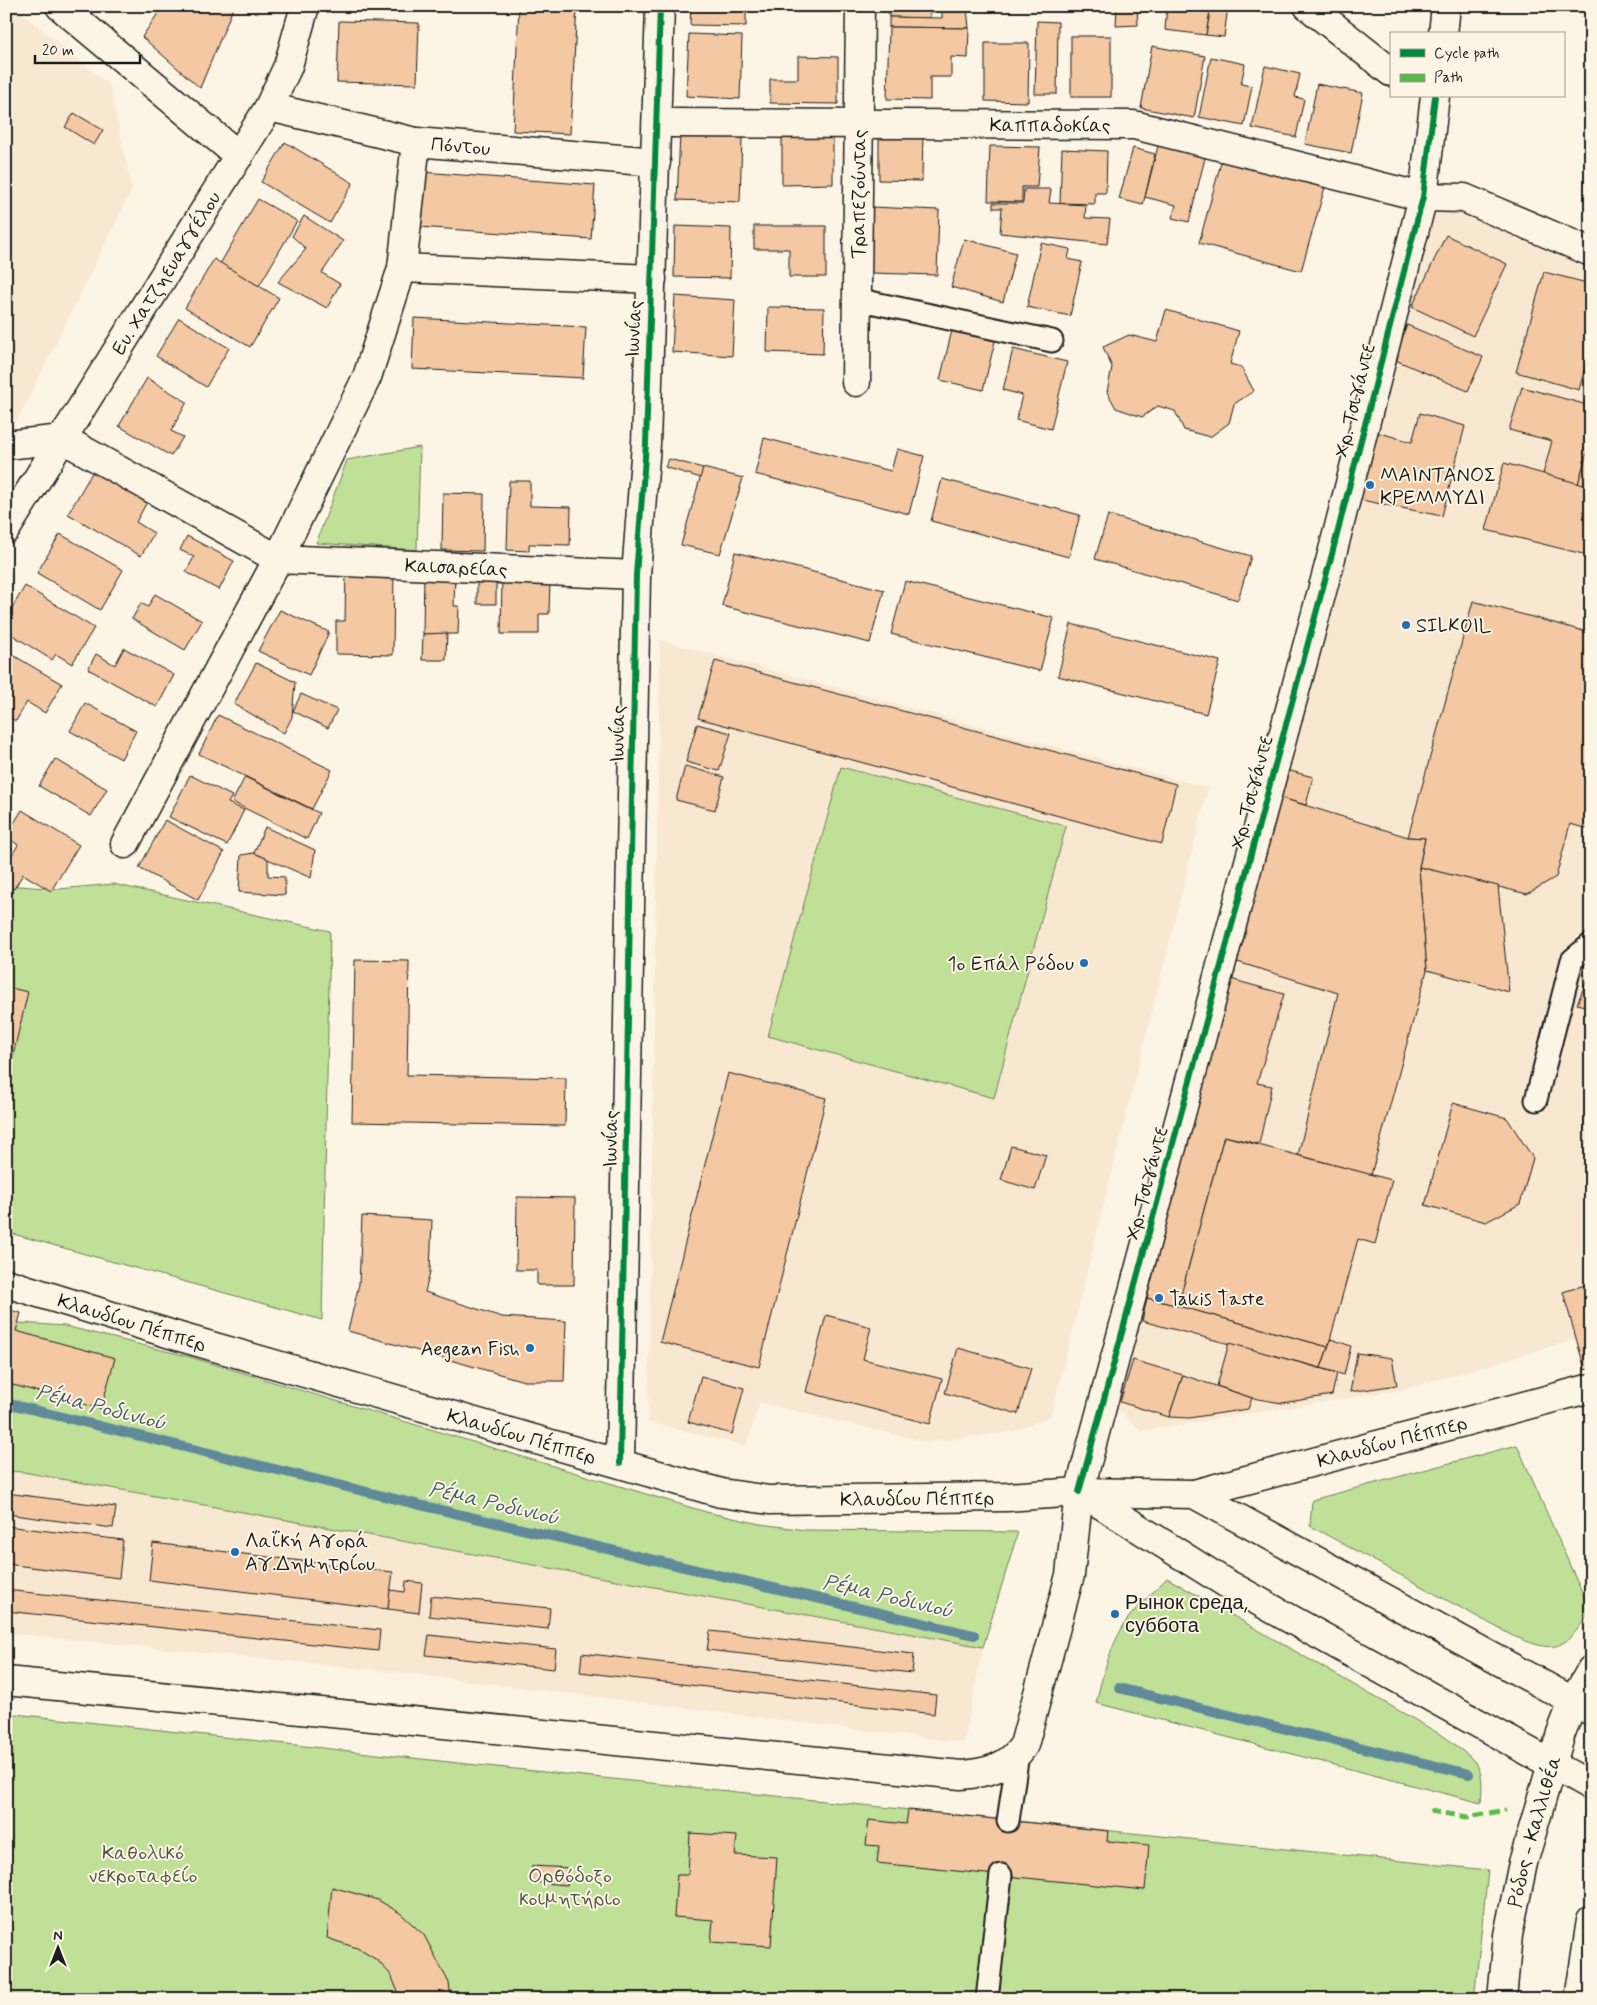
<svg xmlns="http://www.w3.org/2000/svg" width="1597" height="2005" font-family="Mynerve,sans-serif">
	<rect width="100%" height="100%" fill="#fcf5e5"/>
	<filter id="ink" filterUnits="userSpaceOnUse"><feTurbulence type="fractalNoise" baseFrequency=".02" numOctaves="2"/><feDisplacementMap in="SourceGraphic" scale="10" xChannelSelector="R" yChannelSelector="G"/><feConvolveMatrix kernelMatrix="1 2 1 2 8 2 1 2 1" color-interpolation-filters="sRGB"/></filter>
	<g filter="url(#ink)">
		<g fill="#f9e8d1">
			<path d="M 6,6 L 14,6 L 110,86 L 132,189 L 18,420 L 6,419 Z"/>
			<path d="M 1433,195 L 1591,263 L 1591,1335 L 1406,1389 L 1141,1431 L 1116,1407 L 1325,564 Z"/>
			<path d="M 660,640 L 1208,788 L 1051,1416 L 1013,1432 L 927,1442 L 760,1403 L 746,1446 L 648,1422 Z"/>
			<path d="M 6,1471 L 23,1472 L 983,1647 L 964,1743 L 405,1673 L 6,1633 Z"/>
		</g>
		<g fill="#c0e098" stroke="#6e7e5a">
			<path d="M 420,447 L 417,550 L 316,543 L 347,460 Z"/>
			<path d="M 841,767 L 1066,826 L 994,1098 L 768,1036 Z"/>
			<path d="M 113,884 L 330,931 L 322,1320 L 6,1232 L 6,885 L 59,889 Z"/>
			<path d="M 6,1322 L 65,1326 L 190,1357 L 706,1512 L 760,1524 L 806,1530 L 1018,1532 L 983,1647 L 23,1472 L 6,1471 Z"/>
			<path d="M 1517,1445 L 1590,1611 C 1564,1652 1555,1654 1511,1635 L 1310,1526 L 1312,1500 Z"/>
			<path d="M 1167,1578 L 1445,1737 C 1476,1763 1485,1760 1481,1803 L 1096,1703 C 1103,1673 1111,1643 1129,1617 C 1140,1603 1155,1591 1167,1578 Z"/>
			<path d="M 6,1713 L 458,1763 L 1488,1870 L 1474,1999 L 6,1999 Z"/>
		</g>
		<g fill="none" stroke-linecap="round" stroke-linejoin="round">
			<g stroke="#60899a" stroke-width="10">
				<path d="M 6,1403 L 424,1506 L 974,1635"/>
				<path d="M 1119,1688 L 1469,1774"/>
			</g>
		</g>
		<g fill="#f3c8a2" stroke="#1c1c1c">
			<path d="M 163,6 L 234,6 L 200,88 L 142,37 Z"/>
			<path d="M 519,6 L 577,6 L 570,134 L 513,131 Z"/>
			<path d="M 691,6 L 746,6 L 746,26 L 690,25 Z"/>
			<path d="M 796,6 L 838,6 L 838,12 L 795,12 Z"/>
			<path d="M 889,6 L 930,6 L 930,18 L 889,17 Z"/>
			<path d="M 1117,6 L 1137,6 L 1138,25 L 1116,26 Z"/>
			<path d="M 1167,6 L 1211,6 L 1206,35 L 1165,30 Z"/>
			<path d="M 1211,6 L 1228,6 L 1224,37 L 1206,35 Z"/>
			<path d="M 942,7 L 967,8 L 969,28 L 889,27 L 889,17 L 942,18 Z"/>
			<path d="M 339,21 L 419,23 L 417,84 L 337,82 Z"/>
			<path d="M 1037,21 L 1058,22 L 1057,94 L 1035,94 Z"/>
			<path d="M 889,27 L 969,28 L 968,58 L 951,57 L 951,77 L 930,77 L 930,100 L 887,99 Z"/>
			<path d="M 689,34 L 742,36 L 740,99 L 686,96 Z"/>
			<rect x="1071" y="36" width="40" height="61"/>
			<path d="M 985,43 L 1029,43 L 1028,102 L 985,101 Z"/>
			<path d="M 1152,46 L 1205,56 L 1194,118 L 1141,108 Z"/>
			<path d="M 798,56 L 838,57 L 838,104 L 770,103 L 770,79 L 798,79 Z"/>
			<path d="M 1211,57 L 1245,64 L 1241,84 L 1252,86 L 1244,126 L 1199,117 Z"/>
			<path d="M 1265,66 L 1300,74 L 1295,97 L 1304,99 L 1296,137 L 1252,128 Z"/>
			<path d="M 1317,84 L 1363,93 L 1351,153 L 1305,144 Z"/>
			<path d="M 74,113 L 103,130 L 94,145 L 65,127 Z"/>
			<path d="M 879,132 L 923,132 L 922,181 L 879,180 Z"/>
			<path d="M 680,134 L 742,137 L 740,202 L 677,200 Z"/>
			<path d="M 782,135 L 833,135 L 833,184 L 782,185 Z"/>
			<path d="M 285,142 L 353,183 L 330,223 L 261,182 Z"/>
			<path d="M 1159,142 L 1206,154 L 1189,222 L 1172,218 L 1176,205 L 1145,197 Z"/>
			<path d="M 990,146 L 1040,147 L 1037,187 L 1022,187 L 1022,202 L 988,201 Z"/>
			<path d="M 1133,148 L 1155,154 L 1143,205 L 1119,199 Z"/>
			<path d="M 1062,149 L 1107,151 L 1106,193 L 1095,193 L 1095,204 L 1060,203 Z"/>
			<path d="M 1222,159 L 1325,187 L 1301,271 L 1199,243 Z"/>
			<path d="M 422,172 L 595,185 L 591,239 L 418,227 Z"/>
			<path d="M 1024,189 L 1051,189 L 1049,203 L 1086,205 L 1085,218 L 1110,219 L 1107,244 L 1000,233 L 1002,208 L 993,208 L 993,203 L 1023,203 Z"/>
			<path d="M 258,199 L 297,221 L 259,286 L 220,264 Z"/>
			<path d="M 871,207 L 939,210 L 937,275 L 870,273 Z"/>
			<path d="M 304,216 L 343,241 L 322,273 L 340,284 L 327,308 L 278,282 L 306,249 L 292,236 Z"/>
			<path d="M 675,226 L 731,228 L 730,278 L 674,277 Z"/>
			<path d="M 754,226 L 826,226 L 826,277 L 789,277 L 789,249 L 754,249 Z"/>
			<path d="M 1446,235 L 1507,264 L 1473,336 L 1412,307 Z"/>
			<path d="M 964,239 L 1016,253 L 1003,302 L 951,287 Z"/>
			<path d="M 1041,243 L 1070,249 L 1068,259 L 1082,262 L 1070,316 L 1027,307 Z"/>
			<path d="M 214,259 L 279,298 L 250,347 L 185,308 Z"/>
			<path d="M 1544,272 L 1591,284 L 1591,345 L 1579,390 L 1516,372 Z"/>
			<path d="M 675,296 L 735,300 L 732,356 L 672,352 Z"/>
			<path d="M 768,307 L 824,308 L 823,354 L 767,352 Z"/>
			<path d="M 1166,310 L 1239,331 L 1230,364 L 1241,367 L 1254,391 L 1234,404 L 1229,423 L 1210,437 L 1184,430 L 1175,411 L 1158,406 L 1142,417 L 1116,408 L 1107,392 L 1112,367 L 1103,347 L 1129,335 L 1157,342 Z"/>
			<path d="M 179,318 L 229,348 L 206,387 L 156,356 Z"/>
			<path d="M 414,318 L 586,327 L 583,378 L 412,369 Z"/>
			<path d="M 1407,325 L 1483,357 L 1468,391 L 1393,359 Z"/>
			<path d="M 952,330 L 995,341 L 983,390 L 940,380 Z"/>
			<path d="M 1013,349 L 1067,362 L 1051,429 L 1016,420 L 1022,395 L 1003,390 Z"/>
			<path d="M 147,378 L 187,402 L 171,431 L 183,437 L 171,456 L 119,426 Z"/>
			<path d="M 1522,387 L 1591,406 L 1591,439 L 1578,484 L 1543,474 L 1552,441 L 1509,430 Z"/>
			<path d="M 1420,413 L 1465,426 L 1442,516 L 1351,498 L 1369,430 L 1412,442 Z"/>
			<path d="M 764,438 L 891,471 L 897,449 L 924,456 L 909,514 L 755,474 Z"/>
			<path d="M 1591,439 L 1591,487 L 1578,484 Z"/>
			<path d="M 669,459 L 703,468 L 701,478 L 665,467 Z"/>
			<path d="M 1504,463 L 1591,487 L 1591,556 L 1486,530 Z"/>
			<path d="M 703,468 L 743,478 L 720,554 L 681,545 Z"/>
			<path d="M 93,471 L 147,502 L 136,522 L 154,533 L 141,556 L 68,514 Z"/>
			<path d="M 942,479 L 1080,515 L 1069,557 L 931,521 Z"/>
			<path d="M 509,481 L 530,481 L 530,506 L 571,507 L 570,545 L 529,544 L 529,551 L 507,550 Z"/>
			<path d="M 443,493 L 484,494 L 483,551 L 442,550 Z"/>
			<path d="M 1108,515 L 1251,556 L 1238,600 L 1095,559 Z"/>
			<path d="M 60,534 L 123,570 L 100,610 L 37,573 Z"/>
			<path d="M 187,536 L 234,561 L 219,590 L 186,572 L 194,557 L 180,550 Z"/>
			<path d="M 735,552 L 884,590 L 870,643 L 722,606 Z"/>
			<path d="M 346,569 L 394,570 L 393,655 L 336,654 L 336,621 L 345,621 Z"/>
			<path d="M 424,571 L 455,572 L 454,606 L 459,606 L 458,634 L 423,634 Z"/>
			<path d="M 477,576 L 496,577 L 496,604 L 477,604 Z"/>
			<path d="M 502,578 L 550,579 L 549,614 L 539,614 L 539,634 L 501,634 Z"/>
			<path d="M 905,581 L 1054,618 L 1040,671 L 891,634 Z"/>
			<path d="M 25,586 L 94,628 L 72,664 L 56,654 L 52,660 L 6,631 L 6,618 Z"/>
			<path d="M 155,594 L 202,621 L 185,650 L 132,619 L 141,603 L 148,607 Z"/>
			<path d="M 1473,601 L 1591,633 L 1591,830 L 1570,824 L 1556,877 L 1527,894 L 1419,867 L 1425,838 L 1408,837 Z"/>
			<path d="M 280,610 L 329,632 L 309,675 L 258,651 Z"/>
			<path d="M 1071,624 L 1220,661 L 1206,714 L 1058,676 Z"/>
			<path d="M 447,633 L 446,660 L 422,660 L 423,634 Z"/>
			<path d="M 124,648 L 174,675 L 157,707 L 88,669 L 96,654 L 115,665 Z"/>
			<path d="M 6,651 L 62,684 L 45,713 L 27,702 L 16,721 L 6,716 Z"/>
			<path d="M 715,661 L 1176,784 L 1162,844 L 698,718 Z"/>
			<path d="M 256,663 L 295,682 L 292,717 L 284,733 L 234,704 Z"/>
			<path d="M 301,694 L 337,710 L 328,728 L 293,711 Z"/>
			<path d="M 85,703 L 136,731 L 121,759 L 70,731 Z"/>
			<path d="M 218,715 L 332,770 L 312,809 L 199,754 Z"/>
			<path d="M 697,724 L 731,733 L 719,771 L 686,762 Z"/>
			<path d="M 55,759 L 107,789 L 91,816 L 39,786 Z"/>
			<path d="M 685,766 L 724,777 L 715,810 L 676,800 Z"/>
			<path d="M 1283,769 L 1313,777 L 1306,805 L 1277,797 Z"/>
			<path d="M 190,775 L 232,796 L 228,803 L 244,810 L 227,845 L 169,817 Z"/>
			<path d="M 245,777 L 319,813 L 307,839 L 232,802 Z"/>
			<path d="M 1272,795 L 1408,837 L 1425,838 L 1419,867 L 1427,970 L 1371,1175 L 1298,1155 L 1338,993 L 1231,960 Z"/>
			<path d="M 22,810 L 79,845 L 51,891 L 23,874 L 14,889 L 6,885 L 6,859 L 9,860 L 18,845 L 6,836 Z"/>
			<path d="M 165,820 L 224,852 L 198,900 L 139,868 Z"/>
			<path d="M 265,827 L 315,850 L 311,878 L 254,853 Z"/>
			<path d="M 254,853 L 268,859 L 268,876 L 285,877 L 285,895 L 239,892 L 241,855 Z"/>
			<path d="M 1419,867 L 1498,886 L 1509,992 L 1427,970 Z"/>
			<path d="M 355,960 L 409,961 L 407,1075 L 566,1078 L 565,1126 L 352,1122 Z"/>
			<path d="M 1591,970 L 1591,1008 L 1577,1004 Z"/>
			<path d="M 1227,978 L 1284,994 L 1257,1083 L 1272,1086 L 1259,1144 L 1224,1136 L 1178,1306 L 1147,1298 Z"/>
			<path d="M 6,987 L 28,992 L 9,1072 L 6,1071 Z"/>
			<path d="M 728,1073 L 826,1098 L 759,1367 L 660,1342 Z"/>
			<path d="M 1453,1103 L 1507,1118 L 1533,1158 L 1520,1204 L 1486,1222 L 1425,1205 Z"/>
			<path d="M 1591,1104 L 1591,1121 L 1586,1119 Z"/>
			<path d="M 1224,1136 L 1392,1180 L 1375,1244 L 1358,1239 L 1328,1347 L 1178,1306 Z"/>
			<path d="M 1011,1146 L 1046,1155 L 1035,1190 L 1001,1180 Z"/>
			<path d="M 517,1197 L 575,1198 L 574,1285 L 537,1285 L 537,1270 L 516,1270 Z"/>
			<path d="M 362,1216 L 432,1220 L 430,1272 L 425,1292 L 502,1317 L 566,1321 L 564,1381 L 524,1381 L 348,1331 L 359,1284 Z"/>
			<path d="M 1591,1283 L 1591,1368 L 1585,1370 L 1563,1292 Z"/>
			<path d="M 1147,1298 L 1178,1306 L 1328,1347 L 1321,1368 L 1142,1321 Z"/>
			<path d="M 6,1309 L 21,1313 L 16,1331 L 115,1358 L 101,1409 L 6,1383 Z"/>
			<path d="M 826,1315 L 871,1327 L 863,1359 L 942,1379 L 930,1424 L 806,1392 Z"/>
			<path d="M 1331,1339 L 1351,1346 L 1344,1375 L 1321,1368 Z"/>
			<path d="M 1229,1343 L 1337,1373 L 1332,1395 L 1282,1403 L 1252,1398 L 1217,1386 Z"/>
			<path d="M 958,1348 L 1031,1368 L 1018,1414 L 945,1393 Z"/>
			<path d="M 1357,1353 L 1392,1358 L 1397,1385 L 1350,1392 Z"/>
			<path d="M 1133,1360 L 1183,1375 L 1169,1417 L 1120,1402 Z"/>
			<path d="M 1183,1375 L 1252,1398 L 1248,1409 L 1189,1418 L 1169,1417 Z"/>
			<path d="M 701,1376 L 744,1388 L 732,1434 L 688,1422 Z"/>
			<path d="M 6,1493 L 116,1507 L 113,1528 L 6,1514 Z"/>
			<path d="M 6,1526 L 123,1540 L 119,1578 L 6,1564 Z"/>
			<path d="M 153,1543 L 393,1572 L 388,1609 L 149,1580 Z"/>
			<path d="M 406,1581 L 422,1583 L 419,1613 L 388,1609 L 390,1590 L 405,1592 Z"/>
			<path d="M 6,1590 L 380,1630 L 378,1651 L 6,1611 Z"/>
			<path d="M 431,1596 L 550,1608 L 548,1629 L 429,1616 Z"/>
			<path d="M 710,1631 L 914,1654 L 912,1673 L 707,1650 Z"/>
			<path d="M 429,1635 L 556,1649 L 554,1669 L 426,1655 Z"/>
			<path d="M 582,1653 L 936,1695 L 934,1714 L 580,1672 Z"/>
			<path d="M 908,1810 L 1108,1831 L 1107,1841 L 1149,1845 L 1145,1890 L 877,1863 L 879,1846 L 866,1845 L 869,1820 L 906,1824 Z"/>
			<path d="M 690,1833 L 737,1836 L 735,1855 L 777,1857 L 771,1946 L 711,1942 L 713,1920 L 674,1917 L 677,1875 L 688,1875 Z"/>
			<path d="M 532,1866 L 569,1868 L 567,1885 L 531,1882 Z"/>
			<path d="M 332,1887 L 378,1900 L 400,1913 L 424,1935 L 449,1983 L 451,1999 L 401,1999 L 391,1975 L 377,1960 L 357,1948 L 327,1938 Z"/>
		</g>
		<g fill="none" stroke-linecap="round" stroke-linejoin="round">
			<g stroke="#1c1c1c" stroke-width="25">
				<g id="lane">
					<path d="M 856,299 L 1052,341"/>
					<path d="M 1536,1100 L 1572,960 L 1591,944"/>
					<path d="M 1008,1821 L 1018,1754"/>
					<path d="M 987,1999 L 1001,1875"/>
				</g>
			</g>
			<g stroke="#1c1c1c" stroke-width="31">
				<g id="street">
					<path d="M 60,6 L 239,156"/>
					<path d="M 1308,6 L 1391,72"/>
					<path id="s1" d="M 269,107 L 416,142 L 656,162"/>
					<path id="s2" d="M 668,123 L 1134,125 L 1423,197 L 1464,198 L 1591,252"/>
					<path d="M 402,268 L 652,279"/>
					<path id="s3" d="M 856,382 L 860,6"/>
					<path id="s4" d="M 6,445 L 63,439 L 278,559 L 636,575"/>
					<path d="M 125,844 L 278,559 L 367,377 L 402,268 L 416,142"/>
					<path d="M 620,1463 L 636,575 L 646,444 L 660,6"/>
				</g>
			</g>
			<g stroke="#1c1c1c" stroke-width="31">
				<g id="secondary">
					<path d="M 1443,34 L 1446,6"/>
					<path id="s5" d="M 6,529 L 269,107 L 288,66 L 305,6"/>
					<path id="s6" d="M 6,1283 L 180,1337 L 721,1493 L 769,1500 L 1007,1497 L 1079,1492 L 1194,1494 L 1591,1711"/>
					<path d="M 1081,1492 L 1224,1582 L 1591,1786"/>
					<path id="s7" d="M 1194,1494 L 1591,1388"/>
					<path d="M 6,1681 L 961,1775 C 986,1773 1009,1768 1024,1745 L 1070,1575 L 1079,1492 L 1332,554 L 1423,197 L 1435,96"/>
					<path id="s8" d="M 1502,1999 L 1508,1935 L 1523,1863 L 1561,1733 L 1573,1702 L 1591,1670"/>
					<path d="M 1579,1999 L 1591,1920"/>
				</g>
			</g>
			<use href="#lane" stroke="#fcf5e5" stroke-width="21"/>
			<use href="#street" stroke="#fcf5e5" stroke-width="28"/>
			<use href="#secondary" stroke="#fcf5e5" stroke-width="28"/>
			<path stroke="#58b947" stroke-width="5" stroke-dasharray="10 5" stroke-linecap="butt" d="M 1430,1811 L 1467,1817 L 1506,1810"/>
			<g stroke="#fcf5e5" stroke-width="9">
				<g id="cycleway">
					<path d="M 620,1463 L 636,575 L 646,444 L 660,6"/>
					<path d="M 1079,1492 L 1332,554 L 1423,197 L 1435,96"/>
				</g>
			</g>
			<use href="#cycleway" stroke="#00873e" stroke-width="6"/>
		</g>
	</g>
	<g fill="#1f6fb2" stroke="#fcf5e5" stroke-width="2">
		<circle cx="1370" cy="485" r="5"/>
		<circle cx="1406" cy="625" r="5"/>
		<circle cx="1084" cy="963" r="5"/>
		<circle cx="1159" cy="1298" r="5"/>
		<circle cx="530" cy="1348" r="5"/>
		<circle cx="235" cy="1552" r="5"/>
		<circle cx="1115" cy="1614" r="5"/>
	</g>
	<g text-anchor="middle" stroke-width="4" stroke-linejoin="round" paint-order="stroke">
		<g font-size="20" fill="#1c1c1c" stroke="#fcf5e5">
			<text dy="7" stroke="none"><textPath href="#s2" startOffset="382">Καππαδοκίας</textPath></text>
			<text dy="7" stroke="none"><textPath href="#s1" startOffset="196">Πόντου</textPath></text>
			<text dy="7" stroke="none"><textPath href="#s3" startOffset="188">Τραπεζούντας</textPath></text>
			<text dy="7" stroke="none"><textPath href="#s5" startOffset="302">Ευ. Χατζηευαγγέλου</textPath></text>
			<text transform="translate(633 329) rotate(-87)" y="7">Ιωνίας</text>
			<text transform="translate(1354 400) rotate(-76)" y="7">Χρ. Τσιγάντε</text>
			<text dy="7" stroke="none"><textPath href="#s4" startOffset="482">Καισαρείας</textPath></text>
			<text transform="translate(617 734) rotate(-89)" y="7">Ιωνίας</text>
			<text transform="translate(1251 792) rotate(-75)" y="7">Χρ. Τσιγάντε</text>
			<text transform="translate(610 1139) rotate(-89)" y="7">Ιωνίας</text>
			<text transform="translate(1146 1183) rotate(-75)" y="7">Χρ. Τσιγάντε</text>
			<text dy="7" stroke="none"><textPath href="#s6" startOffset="132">Κλαυδίου Πέππερ</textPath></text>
			<text dy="7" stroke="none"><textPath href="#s6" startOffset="538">Κλαυδίου Πέππερ</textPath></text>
			<text dy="7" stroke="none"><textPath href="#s7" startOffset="205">Κλαυδίου Πέππερ</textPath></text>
			<text dy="7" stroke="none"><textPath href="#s6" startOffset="942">Κλαυδίου Πέππερ</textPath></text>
			<text dy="7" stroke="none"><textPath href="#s8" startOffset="171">Ρόδος - Καλλιθέα</textPath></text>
		</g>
		<g font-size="20" fill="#1c1c1c" stroke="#fcf5e5" text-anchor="start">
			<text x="1380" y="481">ΜΑΙΝΤΑΝΟΣ<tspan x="1380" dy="23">ΚΡΕΜΜΥΔΙ</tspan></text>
			<text x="1416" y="632">SILKOIL</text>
			<text x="1074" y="970" text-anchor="end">1ο Επάλ Ρόδου</text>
			<text x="1169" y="1305">Takis Taste</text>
			<text x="520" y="1355" text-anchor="end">Aegean Fish</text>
			<text x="245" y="1547">Λαΐκή Αγορά<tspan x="245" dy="23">Αγ.Δημητρίου</tspan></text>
			<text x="1125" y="1609">Рынок среда,<tspan x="1125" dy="23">суббота</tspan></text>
		</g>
		<g font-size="20" fill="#4d5741" stroke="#fcf5e5">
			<text x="143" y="1859">Καθολικό<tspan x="143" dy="23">νεκροταφείο</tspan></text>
			<text x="570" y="1882">Ορθόδοξο<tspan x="570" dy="23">κοιμητήριο</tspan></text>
		</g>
		<g font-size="21" font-style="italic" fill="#445b66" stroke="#fcf5e5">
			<text transform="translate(101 1407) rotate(14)" y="7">Ρέμα Ροδινιού</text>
			<text transform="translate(494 1503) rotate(13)" y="7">Ρέμα Ροδινιού</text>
			<text transform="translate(888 1596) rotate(13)" y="7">Ρέμα Ροδινιού</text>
		</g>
	</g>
	<rect width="1597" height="2005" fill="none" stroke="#fcf5e5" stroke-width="25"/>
	<rect x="12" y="12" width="1572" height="1980" fill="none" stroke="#1c1c1c" stroke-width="2" filter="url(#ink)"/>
	<rect x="1390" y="32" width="175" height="65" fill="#fcf5e5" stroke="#a29e95"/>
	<rect x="1400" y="49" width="25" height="8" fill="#00873e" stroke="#a29e95"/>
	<text x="1434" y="58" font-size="15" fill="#1c1c1c">Cycle path</text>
	<rect x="1400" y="74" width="25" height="8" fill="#58b947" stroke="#a29e95"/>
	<text x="1434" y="82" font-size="15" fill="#1c1c1c">Path</text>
	<g transform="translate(58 1948)" stroke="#fcf5e5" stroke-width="4" paint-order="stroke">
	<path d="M0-4L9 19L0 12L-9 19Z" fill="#1c1c1c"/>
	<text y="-8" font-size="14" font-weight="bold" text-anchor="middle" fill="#1c1c1c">N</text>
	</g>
	<path d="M35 55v8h105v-8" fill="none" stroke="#1c1c1c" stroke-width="2.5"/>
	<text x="42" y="55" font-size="15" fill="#1c1c1c" stroke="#fcf5e5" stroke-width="4" paint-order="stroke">20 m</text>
</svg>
